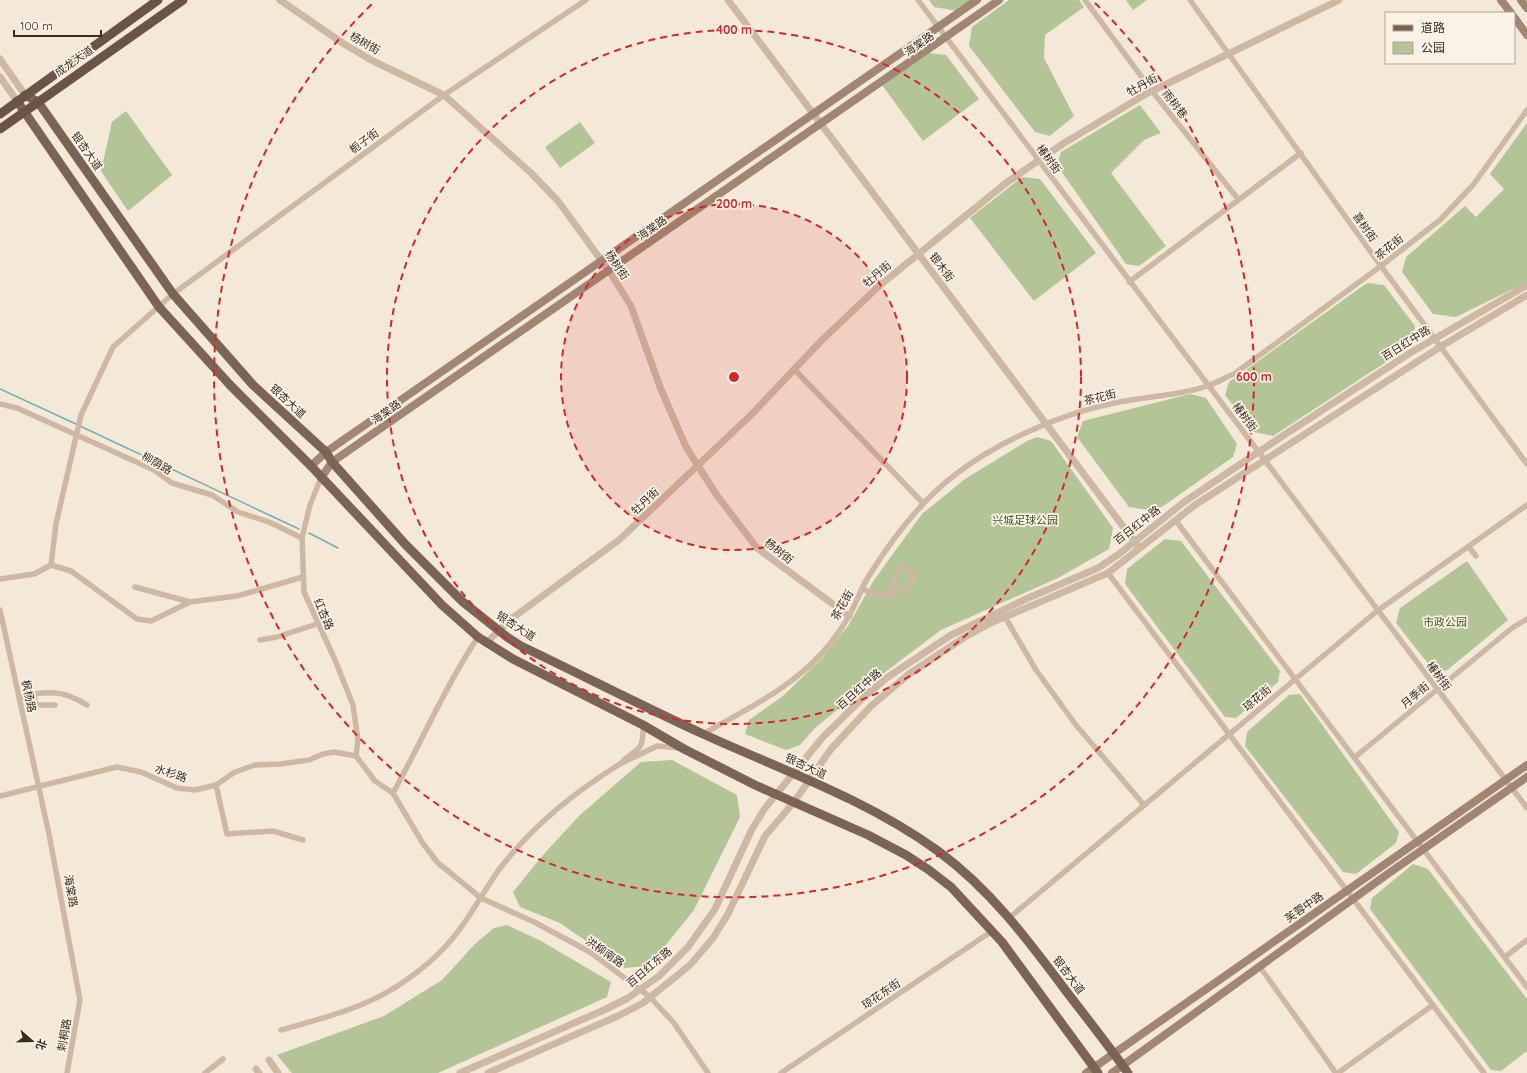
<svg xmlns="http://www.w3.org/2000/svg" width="1527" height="1073" font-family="Quicksand,'Noto Sans SC',sans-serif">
	<rect width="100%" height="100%" fill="#f4e8d8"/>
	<g fill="#b3c497">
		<path d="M 929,0 L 973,0 L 958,11 L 934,7 Z"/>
		<path d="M 1009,0 L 1079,0 L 1084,7 L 1045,35 L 1044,58 L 1074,116 L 1050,136 L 1035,132 L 969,46 L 972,27 Z"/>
		<path d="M 1126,0 L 1147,0 L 1133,10 Z"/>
		<path d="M 929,53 L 946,55 L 979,99 L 923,141 L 882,85 Z"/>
		<path d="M 1140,105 L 1161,133 L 1144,140 L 1111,173 L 1166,246 L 1139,266 L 1126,264 L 1057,165 L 1061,152 Z"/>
		<path d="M 126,111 L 172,175 L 128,211 L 101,171 L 112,122 Z"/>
		<path d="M 580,122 L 595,143 L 560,168 L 545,147 Z"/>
		<path d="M 1527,123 L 1527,282 L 1456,317 L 1433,314 L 1402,272 L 1406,257 L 1465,206 L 1476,217 L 1504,189 L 1490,174 Z"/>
		<path d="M 1022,177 L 1040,179 L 1096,253 L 1034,301 L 970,218 Z"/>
		<path d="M 1367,283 L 1384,285 L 1415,326 L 1412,345 L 1273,436 L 1254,432 L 1225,395 L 1229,382 Z"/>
		<path d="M 1190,394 L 1206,398 L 1237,444 L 1233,457 L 1156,511 L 1129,507 L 1077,437 L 1083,421 Z"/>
		<path d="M 1037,437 L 1051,441 L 1113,528 L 1109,549 L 1058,578 L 941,630 L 864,688 L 815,728 L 800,745 L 786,750 L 745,734 L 749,720 L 783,696 L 822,658 L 848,626 L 874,580 L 922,514 L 965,479 L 1027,441 Z"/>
		<path d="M 1165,539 L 1181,541 L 1280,671 L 1278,682 L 1236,718 L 1225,717 L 1125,584 L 1127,569 Z"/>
		<path d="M 1467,561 L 1508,620 L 1446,671 L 1430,666 L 1396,623 L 1400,608 Z"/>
		<path d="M 1300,694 L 1399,832 L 1396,843 L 1356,874 L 1343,872 L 1245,746 L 1247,732 L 1289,695 Z"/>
		<path d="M 672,760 L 737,795 L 740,817 L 694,910 L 665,946 L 645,966 L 625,968 L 560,923 L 520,907 L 513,892 L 543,855 L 580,815 L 641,762 Z"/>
		<path d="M 1413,864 L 1428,869 L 1527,999 L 1527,1051 L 1501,1071 L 1491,1070 L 1370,909 L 1372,898 Z"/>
		<path d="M 507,925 L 541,941 L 611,982 L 607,997 L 438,1073 L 292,1073 L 277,1055 L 384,1016 L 442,980 L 475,944 L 494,928 Z"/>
	</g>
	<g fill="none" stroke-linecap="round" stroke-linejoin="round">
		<g stroke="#74aeb3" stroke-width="1.5">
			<path d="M 0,389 L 76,424"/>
			<path d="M 80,426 L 299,529"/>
			<path d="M 309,533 L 338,548"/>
		</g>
		<g stroke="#cdb8a3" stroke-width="5.5">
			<path d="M 918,0 L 1527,808"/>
			<path d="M 1085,0 L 1152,91 L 1238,199"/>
			<path d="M 1190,0 L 1370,251 L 1527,464"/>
			<path d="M 1129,282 L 1301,153"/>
			<path d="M 794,369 L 923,503"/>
			<path d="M 0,404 L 17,408 L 154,470 L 172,483 L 212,495 L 238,512 L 269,522 L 302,538"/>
			<path d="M 321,478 L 310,505 L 302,538 L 304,592 L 335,660 L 353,705 L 358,740 L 356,756"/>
			<path d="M 1176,521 L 1527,987"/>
			<path d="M 1469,547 L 1476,556"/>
			<path d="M 51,565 L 71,571 L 137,619 L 151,621 L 190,602"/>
			<path d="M 1108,573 L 1484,1073"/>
			<path d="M 0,579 L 34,574 L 51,565 L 56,524 L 81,415 L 113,347 L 173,294 L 444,95 L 586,0"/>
			<path d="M 135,587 L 190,602 L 237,596 L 303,577"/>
			<path d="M 862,589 C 880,597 901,597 914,581 L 906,567 L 900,568 L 888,596"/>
			<path d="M 0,610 L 49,834 L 80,1000 L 67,1073"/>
			<path d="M 1005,617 L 1036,670 L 1076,725 L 1144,805"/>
			<path d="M 260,640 L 277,637 L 317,624"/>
			<path d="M 33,694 C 57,691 67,693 87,705"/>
			<path d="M 19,698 L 33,694 L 36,705 L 55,705"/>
			<path d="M 643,725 C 644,754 636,747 620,764 L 657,746 L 679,748"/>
			<path d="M 703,734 C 749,708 800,684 833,640 C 839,632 846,622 851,612 C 857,601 861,589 867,579 C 891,540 919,502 956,474 C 999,441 1061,414 1114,403 C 1146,396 1180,396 1210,385 C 1218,382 1226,377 1234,374 L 1381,266 L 1440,220 L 1473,185 L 1527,110"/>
			<path d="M 356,756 L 375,781 L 393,793 L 422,842 L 437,862 L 481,898 L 534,922 L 590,952 L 650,997 L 674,1023 L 708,1073"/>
			<path d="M 1355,757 L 1512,628 L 1527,619"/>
			<path d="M 216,785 L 227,834 L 273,831 L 303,840"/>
			<path d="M 393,793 C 422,741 445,687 478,637"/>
			<path d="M 0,796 L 117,767 L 141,772 L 177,788 L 195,790 L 216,785 L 235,772 L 255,765 L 280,764 L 309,760 L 323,754 L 334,752 L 356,756"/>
			<path d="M 1009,918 L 1377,611 L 1527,505"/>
			<path d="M 1505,957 L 1527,940"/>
			<path d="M 1260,967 L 1336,1073"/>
			<path d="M 281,1030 C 323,1018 366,1008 402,983 C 417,973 432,961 444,948 C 466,925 480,897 498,871 C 531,827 573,793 620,764"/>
			<path d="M 205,1073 L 223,1059"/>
			<path d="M 781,1073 L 992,931"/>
			<path d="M 1338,1073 L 1433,1005"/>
		</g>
		<g stroke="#cdb8a3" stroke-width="7">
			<path d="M 280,0 L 344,44 L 373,61 L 444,95 L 531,173 L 558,201 L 609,271 L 631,306 L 660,387 L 686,447 L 716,494 L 757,548 L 849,616"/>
			<path d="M 728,0 L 1137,545"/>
			<path d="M 0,59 L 25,95"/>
			<path d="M 0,77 L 17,101"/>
			<path d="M 486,643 L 511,619 L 619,540 L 752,414 L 821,341 L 879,286 L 1006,183 L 1064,143 L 1146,94 L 1339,0"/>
			<path d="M 269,1060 L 278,1073"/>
			<path d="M 256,1069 L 259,1073"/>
			<path d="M 460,1073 L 604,1010 L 628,998 L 659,976 L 688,947 L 715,909 L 752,829 L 765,808 L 823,737 L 865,696 L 888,677 L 951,635 L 1026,599 L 1098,568 L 1119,554 L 1184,502 L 1278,439 L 1410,353 L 1527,285"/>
			<path d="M 488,1073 L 620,1015 L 643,1003 L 690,965 L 713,938 L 728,914 L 765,836 L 794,802 L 831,749 L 871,706 L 909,674 L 965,637 L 993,622 L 1108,573 L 1195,505 L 1440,347 L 1527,295"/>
		</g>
		<g stroke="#a18674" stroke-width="8">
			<path d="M 1501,0 L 1511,13"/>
			<path d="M 1521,0 L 1527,8"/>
			<path d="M 1514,17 L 1527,35"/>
			<path d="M 311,466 L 326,452 L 977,0"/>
			<path d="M 321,478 L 332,462 L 999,0"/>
			<path d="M 1086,1073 L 1527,765"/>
			<path d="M 1112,1073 L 1389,873 L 1527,777"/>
		</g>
		<g stroke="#7b6355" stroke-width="9">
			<path d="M 25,95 L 38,102 L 173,294 L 253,385 L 326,452 L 332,462 L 405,544 L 463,602 L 507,637 L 521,646 C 582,675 642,706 703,734 C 782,770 866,799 938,851 C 990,889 1028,940 1066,991 C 1087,1018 1108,1045 1128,1073"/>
			<path d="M 17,101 L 159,307 L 230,385 L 311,466 L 442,605 L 478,637 L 513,659 L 643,725 L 684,749 L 755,785 L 868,835 L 906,855 L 929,870 L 951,887 L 1002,942 L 1098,1073"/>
		</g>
		<g stroke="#6a5448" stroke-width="9">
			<path d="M 0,114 L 158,0"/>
			<path d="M 0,129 L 183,0"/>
		</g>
	</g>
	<circle cx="734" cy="377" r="173" fill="#d62828" fill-opacity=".12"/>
	<g fill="none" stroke="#d62828" stroke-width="2" stroke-dasharray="7 5">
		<circle cx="734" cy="377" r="173"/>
		<circle cx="734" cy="377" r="347"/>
		<path d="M1095 3A520 520 0 1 1 373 3"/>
	</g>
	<g text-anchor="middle" stroke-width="3.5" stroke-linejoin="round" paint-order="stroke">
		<g font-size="11" fill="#372c26" stroke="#fbf2e5">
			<text transform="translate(365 43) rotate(29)" y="4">杨树街</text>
			<text transform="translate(919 44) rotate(-35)" y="4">海棠路</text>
			<text transform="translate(74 61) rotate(-35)" y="4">成龙大道</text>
			<text transform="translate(1142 85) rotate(-29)" y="4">牡丹街</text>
			<text transform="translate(1175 104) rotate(51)" y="4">雨树巷</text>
			<text transform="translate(364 141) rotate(-36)" y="4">栀子街</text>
			<text transform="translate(87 151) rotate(55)" y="4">银杏大道</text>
			<text transform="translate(1049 159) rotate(53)" y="4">椿树街</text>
			<text transform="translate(1365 227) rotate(55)" y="4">喜树街</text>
			<text transform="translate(652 228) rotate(-35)" y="4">海棠路</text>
			<text transform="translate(1389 247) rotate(-39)" y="4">茶花街</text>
			<text transform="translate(617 265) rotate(56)" y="4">杨树街</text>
			<text transform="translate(942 267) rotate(53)" y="4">银木街</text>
			<text transform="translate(877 274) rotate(-40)" y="4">牡丹街</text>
			<text transform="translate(1406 343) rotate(-32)" y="4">百日红中路</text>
			<text transform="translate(1100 397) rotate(-14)" y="4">茶花街</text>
			<text transform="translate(288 401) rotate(43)" y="4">银杏大道</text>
			<text transform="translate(386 412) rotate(-35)" y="4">海棠路</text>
			<text transform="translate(1245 417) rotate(53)" y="4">椿树街</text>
			<text transform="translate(157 463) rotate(30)" y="4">柳荫路</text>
			<text transform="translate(645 501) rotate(-43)" y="4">牡丹街</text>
			<text transform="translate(1137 525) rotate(-38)" y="4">百日红中路</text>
			<text transform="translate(779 551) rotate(39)" y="4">杨树街</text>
			<text transform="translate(842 605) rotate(-61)" y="4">茶花街</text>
			<text transform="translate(324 614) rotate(66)" y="4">红杏路</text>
			<text transform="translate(516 626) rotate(33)" y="4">银杏大道</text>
			<text transform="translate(1439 676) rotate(53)" y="4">椿树街</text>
			<text transform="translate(859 689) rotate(-41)" y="4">百日红中路</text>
			<text transform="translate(1415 695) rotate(-40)" y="4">月季街</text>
			<text transform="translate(29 696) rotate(78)" y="4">枫杨路</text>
			<text transform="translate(1257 698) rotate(-40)" y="4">琼花街</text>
			<text transform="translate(806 766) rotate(25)" y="4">银杏大道</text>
			<text transform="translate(171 773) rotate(19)" y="4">水杉路</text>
			<text transform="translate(71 891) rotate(80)" y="4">海棠路</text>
			<text transform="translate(1304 907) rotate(-35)" y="4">芙蓉中路</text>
			<text transform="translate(605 952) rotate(35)" y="4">洪柳南路</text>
			<text transform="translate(649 967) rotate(-40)" y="4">百日红东路</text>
			<text transform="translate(1069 975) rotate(53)" y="4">银杏大道</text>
			<text transform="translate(881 994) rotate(-34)" y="4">琼花东街</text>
			<text transform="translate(64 1035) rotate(-80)" y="4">刺桐路</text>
		</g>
		<g font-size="11" fill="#445827" stroke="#fbf2e5">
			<text x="1025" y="524">兴城足球公园</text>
			<text x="1445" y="626">市政公园</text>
		</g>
	</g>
	<circle cx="734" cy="377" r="6" fill="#d62828" stroke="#fbf2e5" stroke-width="2"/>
	<g font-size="12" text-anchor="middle" font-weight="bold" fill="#d62828" stroke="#fbf2e5" stroke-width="3.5" stroke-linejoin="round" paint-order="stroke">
		<text x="734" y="34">400 m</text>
		<text x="734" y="208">200 m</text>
		<text x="1254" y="381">600 m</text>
	</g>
	<rect x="1385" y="12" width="130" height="52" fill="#fbf2e5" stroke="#ada399"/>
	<rect x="1393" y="25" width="20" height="6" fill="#7b6355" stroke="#ada399"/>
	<text x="1421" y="32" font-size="12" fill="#372c26">道路</text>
	<rect x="1393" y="42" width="20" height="12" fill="#b3c497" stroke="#ada399"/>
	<text x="1421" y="52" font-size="12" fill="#372c26">公园</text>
	<g transform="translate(32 1041) rotate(110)" stroke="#fbf2e5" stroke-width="3" paint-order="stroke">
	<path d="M0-3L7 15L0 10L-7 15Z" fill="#372c26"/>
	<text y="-6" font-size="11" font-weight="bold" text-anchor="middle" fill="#372c26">北</text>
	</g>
	<path d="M14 30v6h87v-6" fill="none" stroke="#372c26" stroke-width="2"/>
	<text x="20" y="30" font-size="12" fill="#372c26" stroke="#fbf2e5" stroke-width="3" paint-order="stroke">100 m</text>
</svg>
